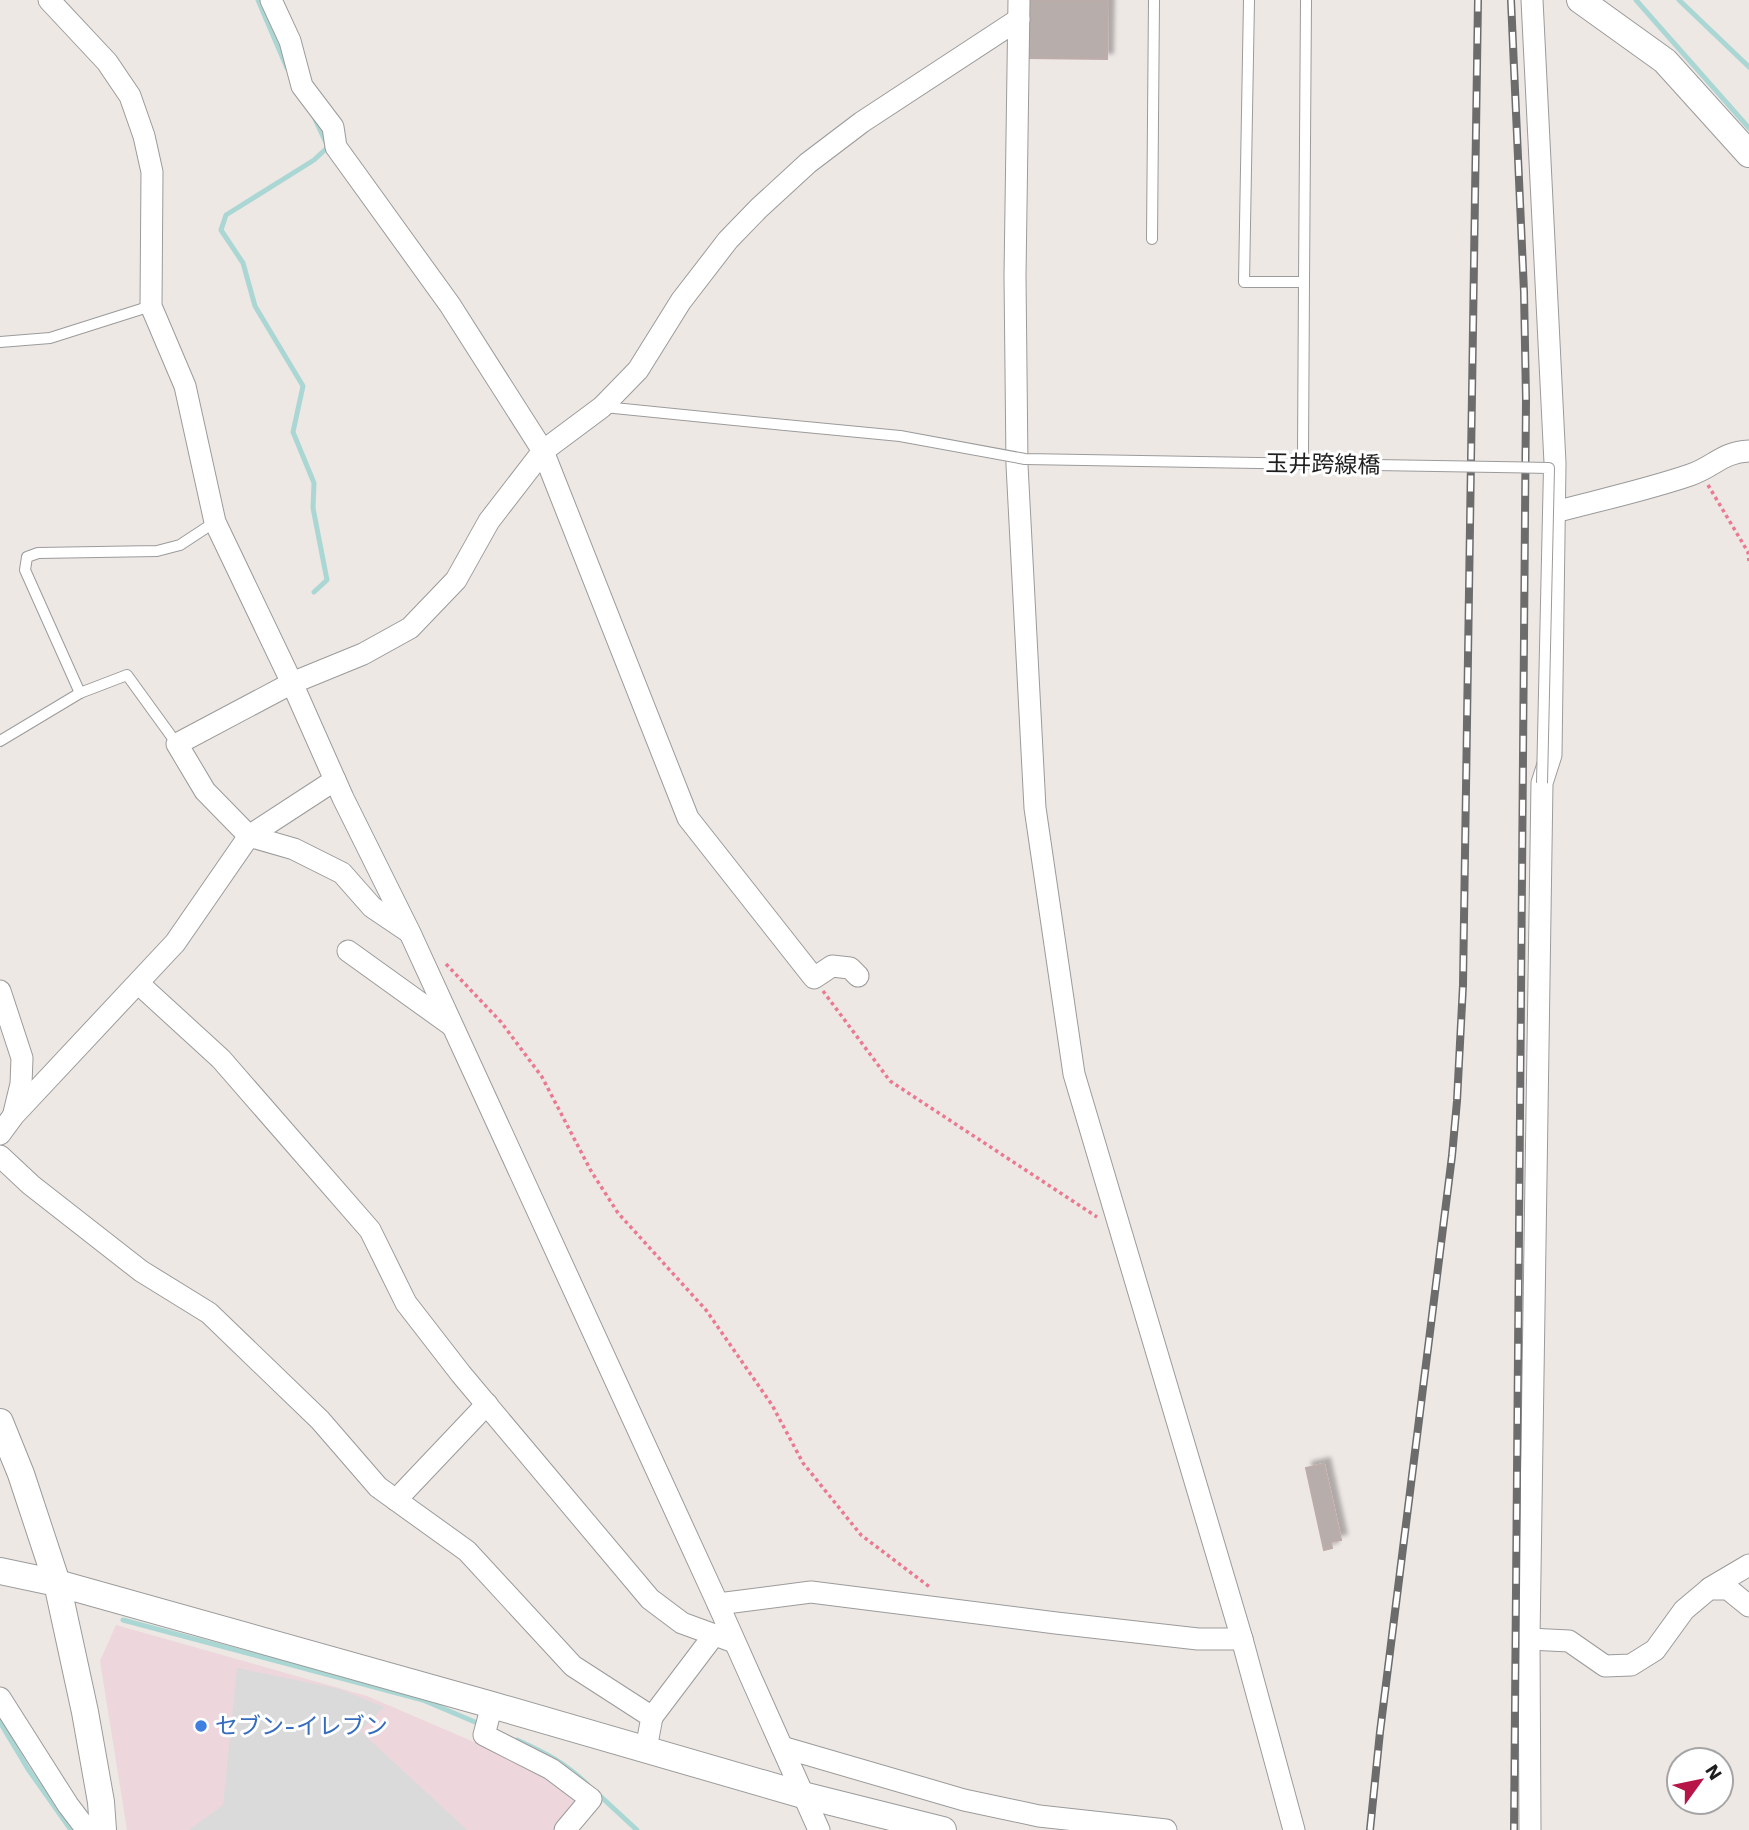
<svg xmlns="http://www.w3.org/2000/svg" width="1749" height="1830" font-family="'Work Sans','Noto Sans JP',sans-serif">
	<defs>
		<filter id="shadow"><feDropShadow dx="6" dy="-6" stdDeviation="2" flood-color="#0004"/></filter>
	</defs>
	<rect width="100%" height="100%" fill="#eee8e5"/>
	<path fill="#edd6dc" d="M 116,1625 L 367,1696 L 551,1775 L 582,1804 L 559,1830 L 127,1830 L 100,1661 Z"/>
	<path fill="#dadada" d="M 237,1668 L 339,1689 L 384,1707 L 360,1731 L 467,1830 L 189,1830 L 223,1805 Z"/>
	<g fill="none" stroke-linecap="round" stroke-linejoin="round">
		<g stroke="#aad7d3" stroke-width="5">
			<path d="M 258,0 L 287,68"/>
			<path d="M 1636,0 L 1749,128"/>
			<path d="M 1679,0 L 1749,67"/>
			<path d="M 314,592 L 327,580 L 313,508 L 314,483 L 293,432 L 303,386 L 255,306 L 243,263 L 221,230 L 226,215 L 314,160 L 328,147 L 315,119"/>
			<path d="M 123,1620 L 423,1700 L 482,1725"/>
			<path d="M 0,1722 L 28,1769 L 71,1830"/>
			<path d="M 517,1740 C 546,1753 565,1763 588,1785"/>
			<path d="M 598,1794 L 637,1830"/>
		</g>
	</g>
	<g fill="#b7adab" stroke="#beaca9" stroke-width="2" filter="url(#shadow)">
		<path d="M 1029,0 L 1108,0 L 1107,59 L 1028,58 Z"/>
		<path d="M 1324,1464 L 1341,1540 L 1331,1542 L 1332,1548 L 1324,1550 L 1306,1468 Z"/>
	</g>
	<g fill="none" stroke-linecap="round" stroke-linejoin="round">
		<g stroke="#9b9b9b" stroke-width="12">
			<g id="service">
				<path d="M 1249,0 L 1244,282 L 1304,282 L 1306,0"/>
				<path d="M 1152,239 L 1154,0"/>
				<path d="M 0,342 L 50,338 L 151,306"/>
				<path d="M 604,407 L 785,425"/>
				<path d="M 1303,452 L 1304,282"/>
				<path d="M 0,741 L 80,693"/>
				<path d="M 177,744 L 127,675 L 80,693 L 25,570 L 27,557 L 38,553 L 157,551 L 180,545 L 215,522"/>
			</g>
		</g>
		<g stroke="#9b9b9b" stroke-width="23">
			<g id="minor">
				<path d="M 49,0 L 107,62 L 130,96 L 144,136 L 152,172 L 151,306 L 185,386 L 215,522 L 292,683 L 343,798 L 410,933 L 718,1604 L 819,1830"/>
				<path d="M 271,0 L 290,41 L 302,86 L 333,127 L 336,147 L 450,305 L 543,451 L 688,818 L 814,978 L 832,966 L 850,968 L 858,976"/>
				<path d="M 1019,0 L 1015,276 L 1017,465 L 1035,808 L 1074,1074 L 1242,1639 L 1294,1830"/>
				<path d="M 1555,512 C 1600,500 1646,490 1690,475 C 1714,467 1722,452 1749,451"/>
				<path d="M 409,932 L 372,907 L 342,873 L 294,849 L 249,836 L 205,791 L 177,744 L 292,683 L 363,654 L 410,628 L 456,580 L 489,521 L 543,451 L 602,407 L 638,370 L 681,301 L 728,240 L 759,208 L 808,163 L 862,122 L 1019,19"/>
				<path d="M 348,951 L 451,1025"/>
				<path d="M 139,984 L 221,1059 L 370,1230 L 406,1303 L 461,1374 L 650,1599 L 682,1623 L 734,1642"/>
				<path d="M 0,991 L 22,1058 L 21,1084 L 14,1113"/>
				<path d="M 0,1134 L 14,1115 L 175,943 L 249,836 L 335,780"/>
				<path d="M 0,1156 L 31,1185 L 141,1271 L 209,1313 L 320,1420 L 378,1487 L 467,1551 L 573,1666 L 652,1717 L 646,1749"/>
				<path d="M 396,1500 L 487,1404"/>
				<path d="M 1710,1588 L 1749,1565"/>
				<path d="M 718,1604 L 811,1592 L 1056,1623 L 1198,1639 L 1242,1639"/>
				<path d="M 1529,1639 L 1569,1641 L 1605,1666 L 1631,1665 L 1655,1650 L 1684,1610 L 1709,1589 L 1728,1589 L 1749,1606"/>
				<path d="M 0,1698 L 68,1805 L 87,1830"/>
				<path d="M 492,1705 L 484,1735 L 551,1769 L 591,1799 L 565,1830"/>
				<path d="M 652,1717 L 714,1635"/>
				<path d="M 782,1747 L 964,1800 L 1039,1816 L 1166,1830"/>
				<path d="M 1530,1830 L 1529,1639 L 1542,783 L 1551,755 L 1555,463 L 1532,0"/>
			</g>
		</g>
		<g stroke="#9b9b9b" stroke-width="28">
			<g id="tertiary">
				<path d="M 1580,0 L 1665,61 L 1749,154"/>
				<path d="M 0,1422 L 21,1474 L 57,1583 L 85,1712 L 101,1802 L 103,1830"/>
				<path d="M 0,1571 L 57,1583 L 492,1705 L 803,1795 L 943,1830"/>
			</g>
		</g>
		<g stroke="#eb7991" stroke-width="3.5" stroke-dasharray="3.5 3.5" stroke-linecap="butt">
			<path d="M 1708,485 L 1748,552 L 1749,561"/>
			<path d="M 446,964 L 501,1022 L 542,1077 L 591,1171 L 618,1213 L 706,1310 L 772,1405 L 803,1463 L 861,1535 L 931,1588"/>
			<path d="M 823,991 L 890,1081 L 1097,1217"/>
		</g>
		<use href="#service" stroke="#fff" stroke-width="10"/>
		<use href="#minor" stroke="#fff" stroke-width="21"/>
		<use href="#tertiary" stroke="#fff" stroke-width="26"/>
		<g stroke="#6c6c6c" stroke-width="8">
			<g id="rail">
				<path d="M 1511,0 L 1524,292 L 1526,399 L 1514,1830"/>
				<path d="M 1370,1830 L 1380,1732 L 1452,1156 L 1457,1101 L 1463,985 L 1478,0"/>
			</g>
		</g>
		<use href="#rail" stroke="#fff" stroke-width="5" stroke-dasharray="16" stroke-linecap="butt"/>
		<g stroke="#9b9b9b" stroke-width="12" stroke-linecap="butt">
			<path id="service-bridge" d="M 785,425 L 900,436 L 1025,459 L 1549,468 L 1542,783"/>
		</g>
		<use href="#service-bridge" stroke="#fff" stroke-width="10"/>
	</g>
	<circle fill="#3f7fe0" stroke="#fff" stroke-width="2.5" cx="201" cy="1726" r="7"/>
	<g text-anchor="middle" stroke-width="6" stroke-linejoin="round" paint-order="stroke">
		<g font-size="23" fill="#1e1e1e" stroke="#fff">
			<text transform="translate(1323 464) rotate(1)" y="8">玉井跨線橋</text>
		</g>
		<g font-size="23" fill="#366cbe" stroke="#fff" text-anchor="start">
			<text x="215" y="1734">セブン-イレブン</text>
		</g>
	</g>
	<g transform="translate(1700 1781) rotate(57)"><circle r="33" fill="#ffffff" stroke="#a5a5a5" stroke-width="2"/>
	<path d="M0-5L12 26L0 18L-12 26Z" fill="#b71547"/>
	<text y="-10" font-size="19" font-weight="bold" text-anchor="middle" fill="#1e1e1e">N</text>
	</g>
</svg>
